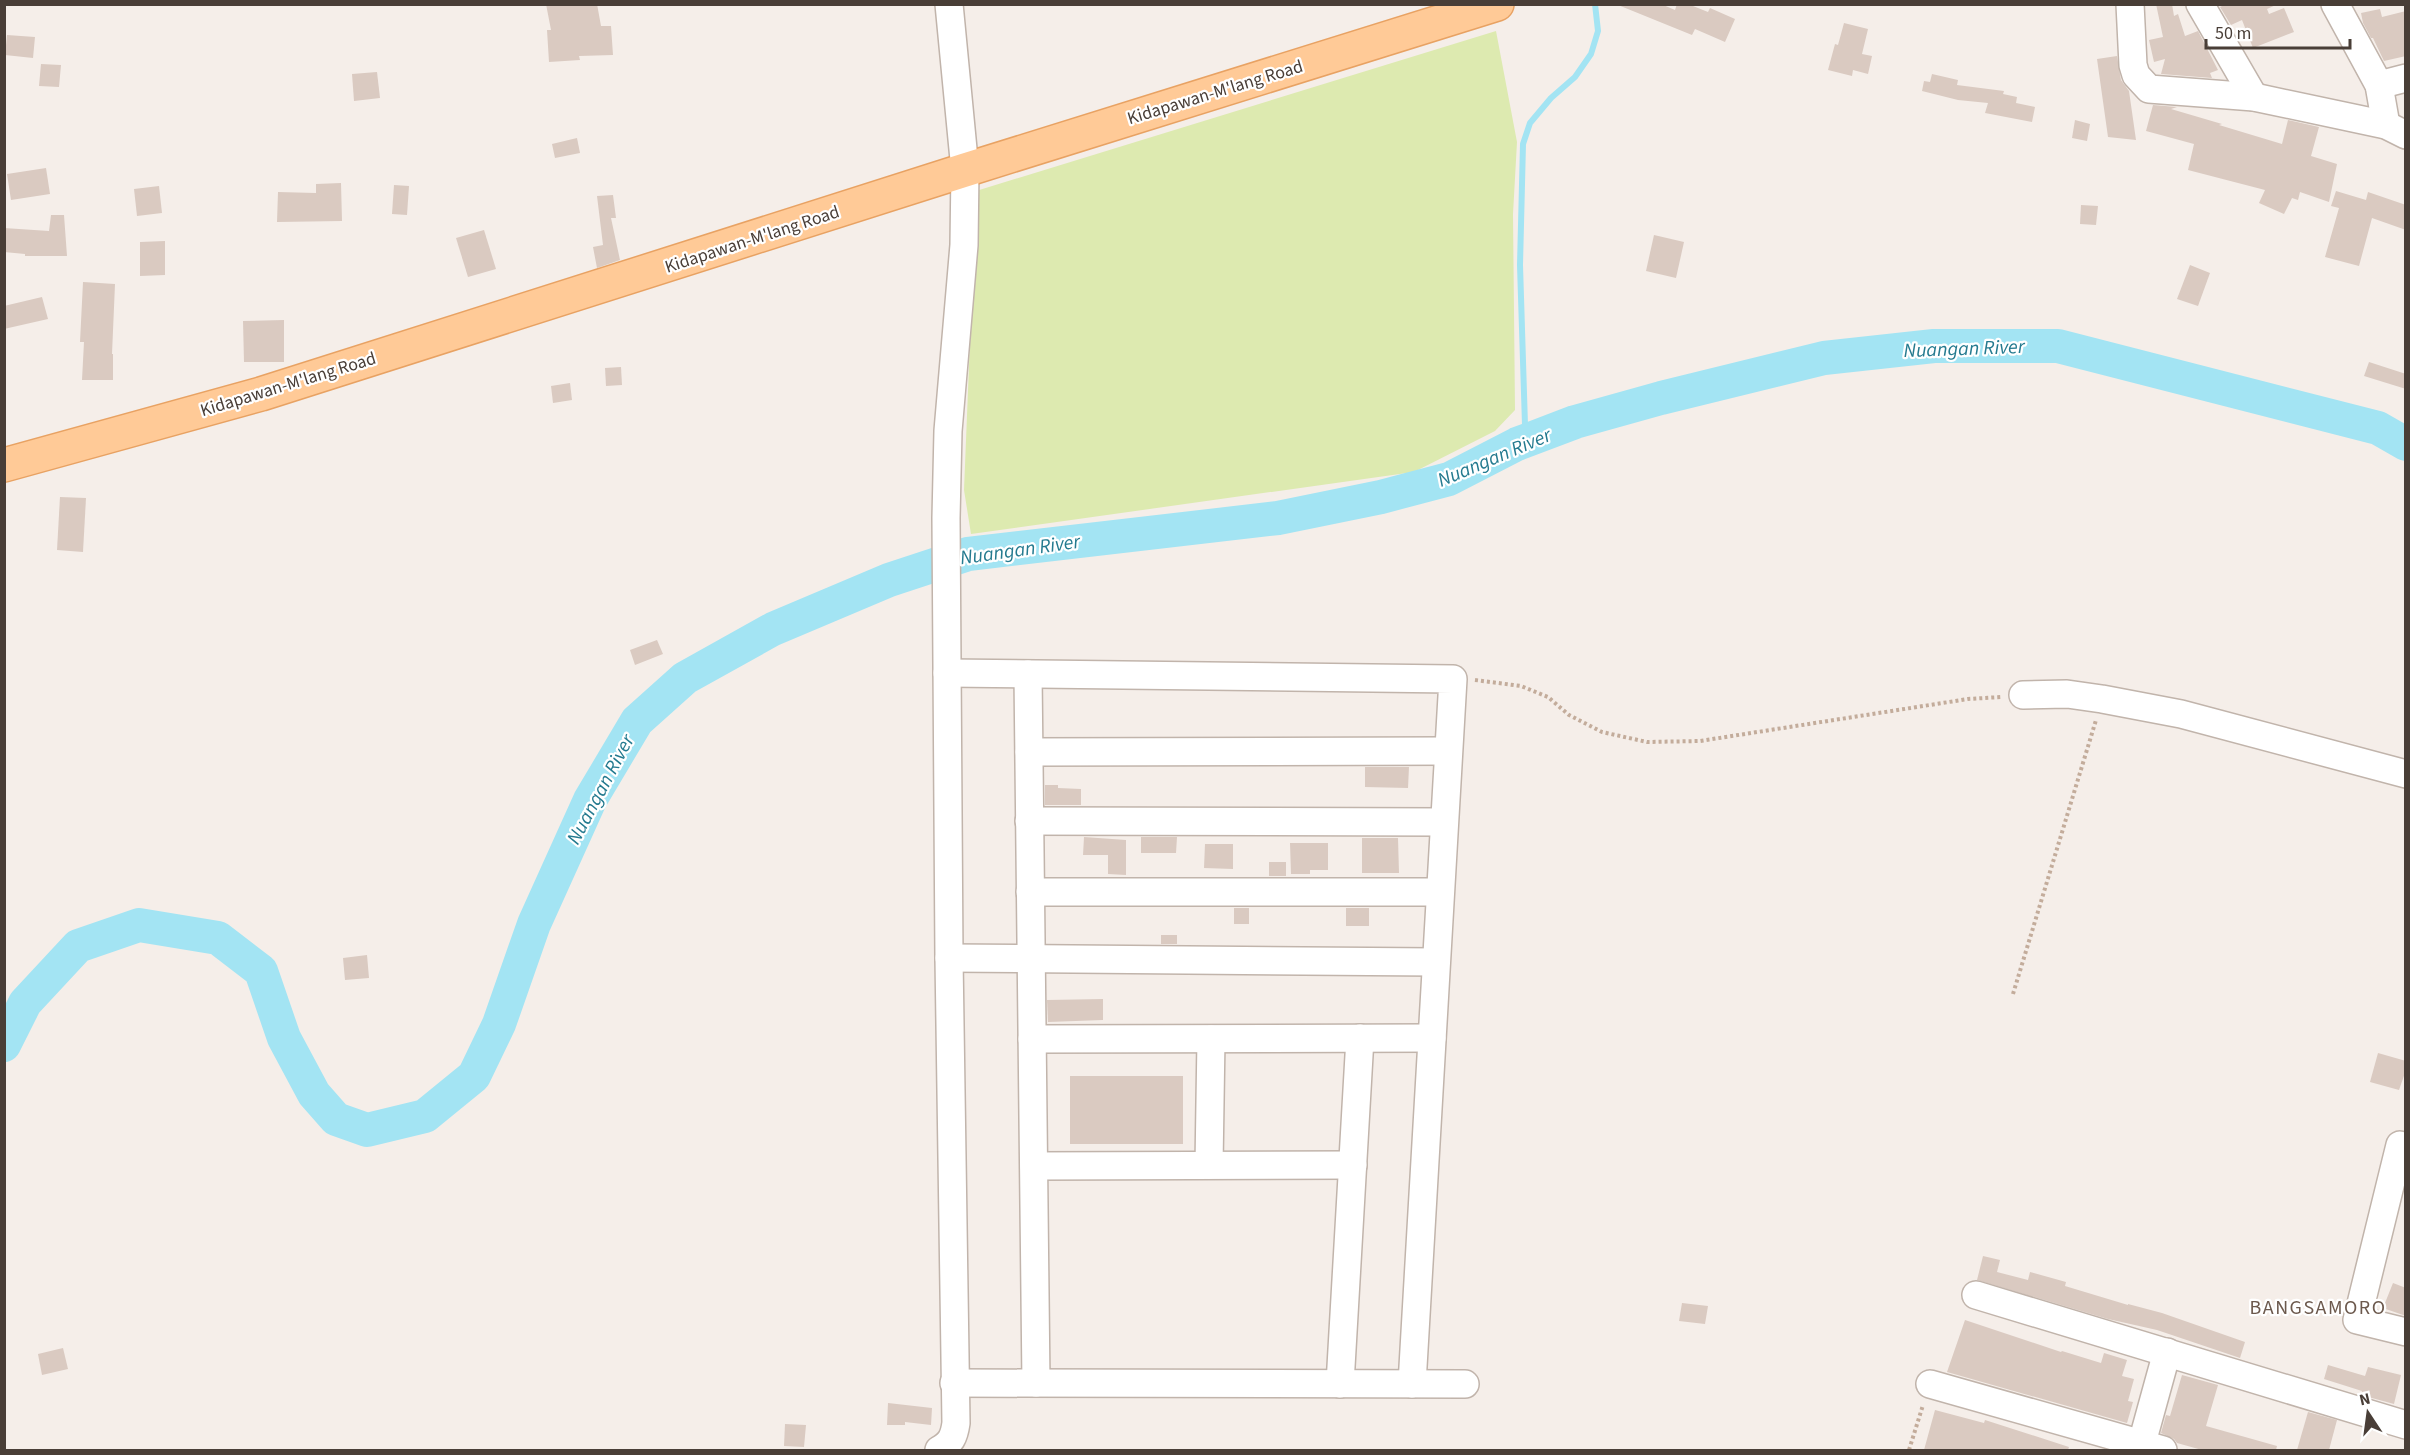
<svg xmlns="http://www.w3.org/2000/svg" width="2410" height="1455" font-family="'Source Sans 3',sans-serif">
	<rect width="100%" height="100%" fill="#f5eee9"/>
	<path fill="#ddeab0" d="M 1496,31 L 1517,142 L 1513,214 L 1515,410 L 1495,431 L 1414,472 L 971,534 L 964,490 L 976,191 Z"/>
	<g fill="none" stroke-linecap="round" stroke-linejoin="round">
		<path stroke="#a3e4f3" stroke-width="6" d="M 1517,444 L 1525,425 L 1520,265 L 1523,144 L 1530,123 L 1551,98 L 1575,77 L 1591,54 L 1598,31 L 1595,4"/>
		<path stroke="#a3e4f3" stroke-width="34" d="M 4,1045 L 25,1003 L 78,946 L 139,925 L 218,938 L 261,971 L 284,1038 L 314,1094 L 336,1119 L 367,1130 L 425,1116 L 474,1076 L 499,1024 L 534,924 L 590,800 L 637,721 L 685,678 L 773,629 L 889,580 L 968,554 L 1278,518 L 1381,497 L 1449,479 L 1517,444 L 1575,422 L 1661,398 L 1824,358 L 1934,346 L 2058,346 L 2378,428 L 2406,444"/>
	</g>
	<g fill="#dacac1">
		<path d="M 546,4 L 597,4 L 601,26 L 611,26 L 613,55 L 579,56 L 580,60 L 549,62 L 547,30 L 551,30 Z"/>
		<path d="M 1661,4 L 1675,10 L 1677,4 L 1688,4 L 1708,12 L 1710,8 L 1735,19 L 1725,42 L 1695,29 L 1692,35 L 1618,5 Z"/>
		<path d="M 2156,4 L 2172,4 L 2174,16 L 2178,14 L 2185,36 L 2198,31 L 2218,70 L 2210,73 L 2212,78 L 2161,74 L 2165,59 L 2154,62 L 2149,40 L 2163,37 Z"/>
		<path d="M 2226,4 L 2278,4 L 2267,9 L 2269,14 L 2284,8 L 2294,32 L 2253,48 L 2242,20 L 2231,25 L 2220,7 Z"/>
		<path d="M 2380,9 L 2382,17 L 2406,11 L 2406,56 L 2384,61 L 2373,38 L 2371,38 L 2363,23 L 2361,13 Z"/>
		<path d="M 1844,23 L 1868,29 L 1862,54 L 1872,56 L 1868,74 L 1853,70 L 1852,76 L 1828,70 L 1835,44 L 1838,45 Z"/>
		<path d="M 7,35 L 35,37 L 33,58 L 5,55 Z"/>
		<path d="M 2117,56 L 2121,80 L 2129,91 L 2136,140 L 2108,137 L 2097,59 Z"/>
		<path d="M 41,64 L 61,65 L 59,87 L 39,86 Z"/>
		<path d="M 377,72 L 380,98 L 354,101 L 352,74 Z"/>
		<path d="M 1932,74 L 1958,80 L 1957,85 L 2004,91 L 2003,94 L 2017,97 L 2016,103 L 2035,107 L 2032,122 L 1985,113 L 1988,103 L 1958,100 L 1922,91 L 1924,81 L 1930,82 Z"/>
		<path d="M 2153,105 L 2177,107 L 2171,109 L 2222,124 L 2219,125 L 2282,144 L 2288,120 L 2319,127 L 2311,156 L 2337,164 L 2329,202 L 2300,192 L 2298,200 L 2292,198 L 2284,214 L 2259,203 L 2265,190 L 2188,170 L 2194,144 L 2146,131 Z"/>
		<path d="M 2075,120 L 2090,124 L 2087,141 L 2072,138 Z"/>
		<path d="M 577,138 L 580,153 L 555,158 L 552,144 Z"/>
		<path d="M 46,168 L 50,194 L 11,200 L 7,174 Z"/>
		<path d="M 341,183 L 342,221 L 277,222 L 278,192 L 316,193 L 316,184 Z"/>
		<path d="M 394,185 L 409,186 L 407,215 L 392,214 Z"/>
		<path d="M 159,186 L 162,213 L 137,216 L 134,189 Z"/>
		<path d="M 2336,191 L 2366,200 L 2368,192 L 2406,205 L 2406,230 L 2372,218 L 2359,266 L 2325,257 L 2339,208 L 2331,206 Z"/>
		<path d="M 613,195 L 616,218 L 611,218 L 620,260 L 597,268 L 593,247 L 603,245 L 597,196 Z"/>
		<path d="M 2081,205 L 2098,206 L 2096,225 L 2080,224 Z"/>
		<path d="M 51,215 L 64,215 L 67,256 L 25,256 L 25,254 L 4,252 L 4,228 L 49,231 Z"/>
		<path d="M 484,230 L 496,269 L 468,277 L 456,238 Z"/>
		<path d="M 1654,235 L 1684,242 L 1676,278 L 1646,271 Z"/>
		<path d="M 165,241 L 165,275 L 140,276 L 140,242 Z"/>
		<path d="M 2190,265 L 2210,273 L 2198,306 L 2177,299 Z"/>
		<path d="M 83,282 L 115,284 L 112,354 L 113,354 L 113,380 L 82,380 L 84,342 L 80,342 Z"/>
		<path d="M 42,297 L 48,319 L 4,329 L 4,306 Z"/>
		<path d="M 284,320 L 284,362 L 244,362 L 243,321 Z"/>
		<path d="M 2369,362 L 2406,374 L 2406,389 L 2364,376 Z"/>
		<path d="M 621,367 L 622,385 L 606,386 L 605,368 Z"/>
		<path d="M 570,383 L 572,400 L 553,403 L 551,386 Z"/>
		<path d="M 60,497 L 86,498 L 83,552 L 57,550 Z"/>
		<path d="M 657,640 L 663,654 L 635,665 L 630,650 Z"/>
		<path d="M 1365,767 L 1409,767 L 1408,788 L 1365,787 Z"/>
		<path d="M 1045,785 L 1058,785 L 1058,788 L 1081,789 L 1081,805 L 1045,805 Z"/>
		<path d="M 1084,837 L 1126,840 L 1126,875 L 1108,874 L 1108,855 L 1083,855 Z"/>
		<path d="M 1141,837 L 1177,837 L 1176,853 L 1141,853 Z"/>
		<path d="M 1362,838 L 1398,838 L 1399,873 L 1362,873 Z"/>
		<path d="M 1290,843 L 1328,843 L 1328,870 L 1310,870 L 1310,874 L 1291,874 Z"/>
		<path d="M 1205,844 L 1233,844 L 1233,869 L 1204,868 Z"/>
		<rect x="1269" y="862" width="17" height="14"/>
		<rect x="1234" y="908" width="15" height="16"/>
		<rect x="1346" y="908" width="23" height="18"/>
		<rect x="1161" y="935" width="16" height="9"/>
		<path d="M 367,955 L 369,978 L 345,980 L 343,958 Z"/>
		<path d="M 1103,999 L 1103,1020 L 1048,1022 L 1047,1000 Z"/>
		<path d="M 2378,1053 L 2406,1061 L 2406,1070 L 2399,1090 L 2370,1082 Z"/>
		<rect x="1070" y="1076" width="113" height="68"/>
		<path d="M 1983,1256 L 2000,1260 L 1997,1272 L 2028,1280 L 2030,1272 L 2066,1282 L 2065,1286 L 2128,1305 L 2128,1304 L 2162,1313 L 2245,1342 L 2240,1358 L 2157,1330 L 2108,1319 L 1977,1280 Z"/>
		<path d="M 2393,1283 L 2406,1288 L 2406,1316 L 2383,1308 Z"/>
		<path d="M 1682,1303 L 1708,1306 L 1705,1324 L 1679,1321 Z"/>
		<path d="M 1965,1320 L 2061,1352 L 2062,1351 L 2101,1363 L 2104,1353 L 2127,1360 L 2122,1376 L 2134,1379 L 2128,1401 L 2133,1402 L 2127,1423 L 1947,1372 Z"/>
		<path d="M 63,1348 L 68,1369 L 42,1375 L 38,1354 Z"/>
		<path d="M 2328,1365 L 2365,1376 L 2368,1367 L 2401,1375 L 2394,1404 L 2361,1395 L 2362,1391 L 2324,1379 Z"/>
		<path d="M 2182,1375 L 2218,1385 L 2206,1426 L 2277,1446 L 2276,1450 L 2202,1450 L 2177,1443 L 2174,1439 L 2161,1433 L 2166,1415 L 2170,1416 Z"/>
		<path d="M 888,1403 L 932,1408 L 931,1425 L 905,1422 L 905,1425 L 887,1425 Z"/>
		<path d="M 1935,1410 L 1984,1423 L 1985,1420 L 2069,1447 L 2068,1450 L 1924,1450 Z"/>
		<path d="M 2308,1412 L 2337,1420 L 2329,1450 L 2297,1450 Z"/>
		<path d="M 785,1424 L 806,1425 L 804,1447 L 784,1446 Z"/>
	</g>
	<g fill="none" stroke-linecap="round" stroke-linejoin="round">
		<g stroke="#c1b4ab" stroke-width="30">
			<g id="minor">
				<path d="M 2130,4 L 2133,65 L 2136,75 L 2149,89 L 2254,97 L 2386,125 L 2406,135"/>
				<path d="M 2200,4 L 2254,97"/>
				<path d="M 2335,4 L 2379,85 L 2386,125"/>
				<path d="M 2379,85 L 2406,78"/>
				<path d="M 947,673 L 1453,679 L 1412,1384"/>
				<path d="M 1028,674 L 1036,1383"/>
				<path d="M 2023,695 L 2067,694 L 2102,699 L 2181,714 L 2406,774"/>
				<path d="M 1029,752 L 1448,751"/>
				<path d="M 1029,821 L 1444,822"/>
				<path d="M 1030,892 L 1440,892"/>
				<path d="M 949,958 L 1436,962"/>
				<path d="M 1032,1039 L 1432,1038"/>
				<path d="M 2400,1145 L 2357,1320 L 2406,1332"/>
				<path d="M 1209,1165 L 1211,1039"/>
				<path d="M 1034,1166 L 1353,1165"/>
				<path d="M 1976,1295 L 2406,1425"/>
				<path d="M 954,1383 L 1465,1384"/>
				<path d="M 1340,1384 L 1360,1038"/>
				<path d="M 1930,1384 L 2163,1450"/>
				<path d="M 939,1450 C 951,1443 954,1437 956,1423 L 949,958 L 946,518 L 948,431 L 964,245 L 965,170 L 949,4"/>
				<path d="M 2140,1450 L 2167,1352"/>
			</g>
		</g>
		<g stroke="#e8a263" stroke-width="36">
			<path id="major" d="M 4,465 L 261,394 L 965,170 L 1497,4"/>
		</g>
		<g stroke="#c3ac9b" stroke-width="4" stroke-dasharray="3 3" stroke-linecap="butt">
			<path d="M 1475,680 L 1521,686 L 1548,697 L 1569,715 L 1602,732 L 1647,742 L 1700,741 L 1968,699 L 2001,697"/>
			<path d="M 2013,994 L 2096,720"/>
			<path d="M 1909,1450 L 1923,1405"/>
		</g>
		<use href="#minor" stroke="#fff" stroke-width="27"/>
		<use href="#major" stroke="#ffca97" stroke-width="33"/>
	</g>
	<g text-anchor="middle" stroke-width="4.5" stroke-linejoin="round" paint-order="stroke">
		<g font-size="18" fill="#493e37" stroke="#fff">
			<text transform="translate(1215 92) rotate(-17)" y="6">Kidapawan-M'lang Road</text>
			<text transform="translate(752 239) rotate(-18)" y="6">Kidapawan-M'lang Road</text>
			<text transform="translate(288 384) rotate(-17)" y="6">Kidapawan-M'lang Road</text>
		</g>
		<g font-size="20" font-style="italic" fill="#247a8f" stroke="#fff">
			<text transform="translate(1964 348) rotate(-2)" y="7">Nuangan River</text>
			<text transform="translate(1494 457) rotate(-23)" y="7">Nuangan River</text>
			<text transform="translate(1020 549) rotate(-8)" y="7">Nuangan River</text>
			<text transform="translate(600 789) rotate(-62)" y="7">Nuangan River</text>
		</g>
		<g font-size="20" letter-spacing="1.5" fill="#6c594d" stroke="#fff">
			<text x="2318" y="1314">BANGSAMORO</text>
		</g>
	</g>
	<rect width="2410" height="1455" fill="none" stroke="#493e37" stroke-width="12"/>
	<g transform="translate(2368 1413) rotate(347)" stroke="#ffffff" stroke-width="4.5" paint-order="stroke">
	<path d="M0-4.5L10 22L0 15L-10 22Z" fill="#493e37"/>
	<text y="-9" font-size="16" font-weight="bold" text-anchor="middle" fill="#493e37">N</text>
	</g>
	<path d="M2206 39v9h144v-9" fill="none" stroke="#493e37" stroke-width="3"/>
	<text x="2215" y="39" font-size="18" fill="#493e37" stroke="#ffffff" stroke-width="4.5" paint-order="stroke">50 m</text>
</svg>
